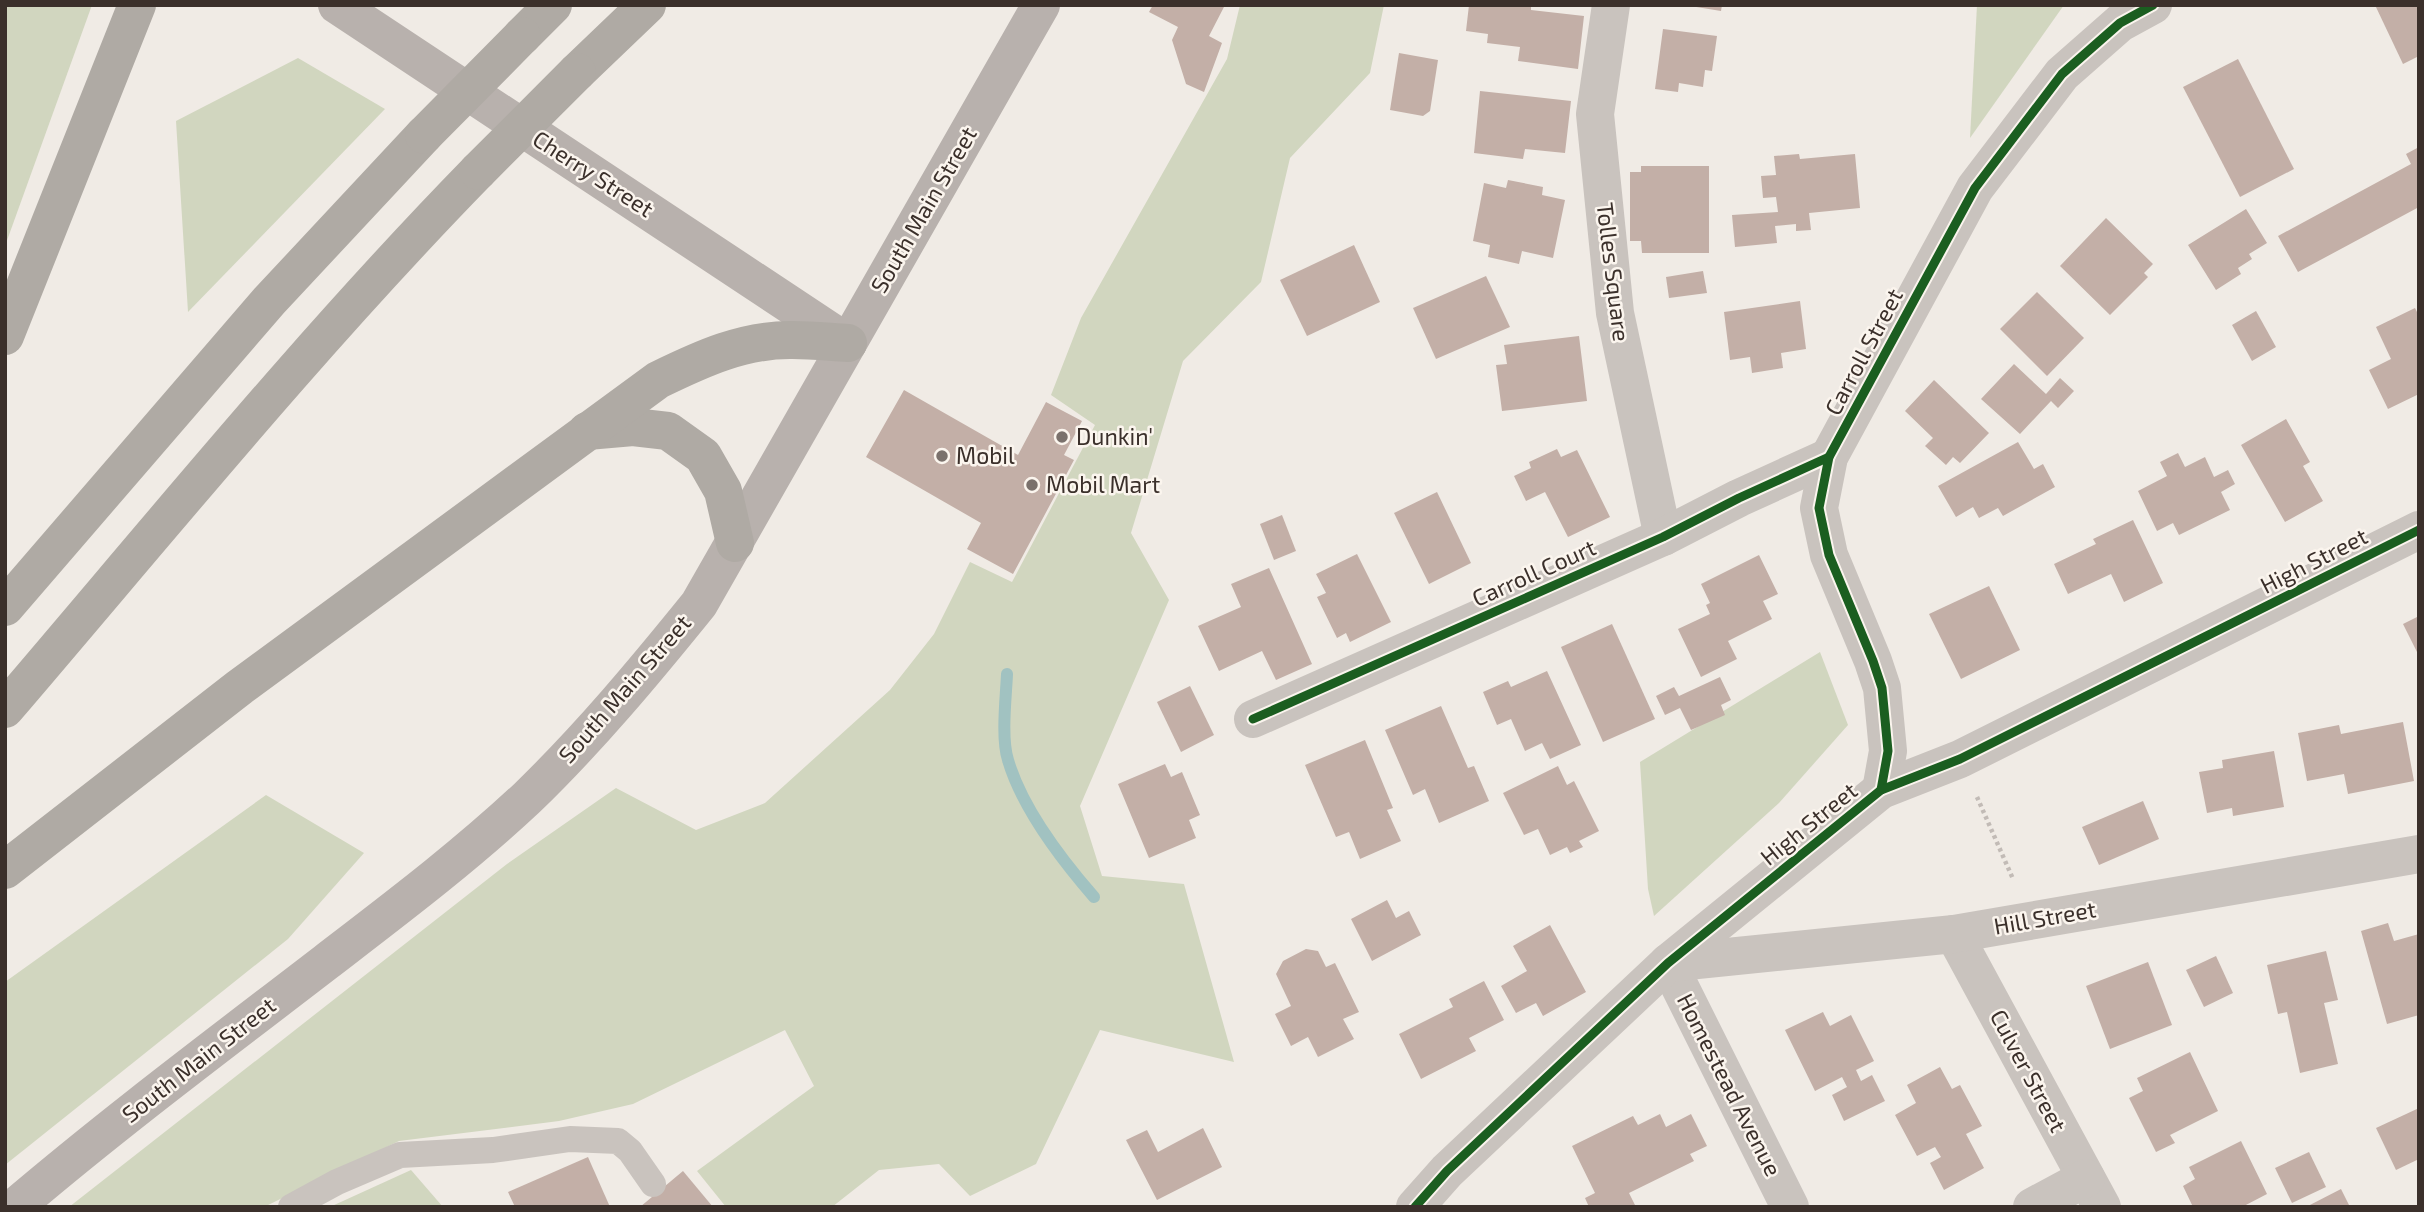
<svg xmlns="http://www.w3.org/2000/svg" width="2424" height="1212" font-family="'Exo 2',sans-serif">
	<rect width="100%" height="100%" fill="#f0ebe5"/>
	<g fill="#d1d6bf">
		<path d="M 5,5 L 92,5 L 5,246 Z"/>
		<path d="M 1240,5 L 1384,5 L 1370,73 L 1290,158 L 1261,282 L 1183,361 L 1131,533 L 1169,600 L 1080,806 L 1102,876 L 1184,884 L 1234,1062 L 1100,1030 L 1036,1164 L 970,1196 L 939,1164 L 879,1170 L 832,1207 L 726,1207 L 697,1171 L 814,1086 L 785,1030 L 633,1104 L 559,1121 L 399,1141 L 264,1207 L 69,1207 L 507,864 L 616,788 L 696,830 L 765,803 L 890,690 L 934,634 L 970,562 L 1012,582 L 1095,425 L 1051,395 L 1081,318 L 1227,59 Z"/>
		<path d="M 1977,5 L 2064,5 L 1970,138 Z"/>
		<path d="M 298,58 L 385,109 L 188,312 L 176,121 Z"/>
		<path d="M 1820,652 L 1848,725 L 1779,803 L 1654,916 L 1648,889 L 1640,762 Z"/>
		<path d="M 266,795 L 364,853 L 288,939 L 5,1165 L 5,982 Z"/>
		<path d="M 411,1170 L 443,1207 L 332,1207 L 332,1206 Z"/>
	</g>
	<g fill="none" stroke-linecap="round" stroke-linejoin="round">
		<path stroke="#a1c2c1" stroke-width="12" d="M 1007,674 C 1006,697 1001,738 1008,760 C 1022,808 1061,859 1094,897"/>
	</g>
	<g fill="#c3afa7">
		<path d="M 1153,5 L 1225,5 L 1209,36 L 1222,43 L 1204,92 L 1186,84 L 1172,40 L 1178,27 L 1149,12 Z"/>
		<path d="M 1469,5 L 1531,5 L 1531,10 L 1584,16 L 1578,69 L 1518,61 L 1520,47 L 1487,43 L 1488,34 L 1466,31 Z"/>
		<path d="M 1684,5 L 1722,5 L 1721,11 Z"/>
		<path d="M 2375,5 L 2419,5 L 2419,56 L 2403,64 Z"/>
		<path d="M 1663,29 L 1717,36 L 1712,71 L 1705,70 L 1703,87 L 1679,83 L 1678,92 L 1655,89 Z"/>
		<path d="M 1399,53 L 1438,60 L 1430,111 L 1423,116 L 1390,110 Z"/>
		<path d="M 2238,59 L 2294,169 L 2240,197 L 2183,87 Z"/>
		<path d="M 1480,91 L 1571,101 L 1565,153 L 1525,149 L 1523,159 L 1474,153 Z"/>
		<path d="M 2419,147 L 2419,207 L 2298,272 L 2278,236 L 2411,164 L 2406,154 Z"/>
		<path d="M 1799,154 L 1800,159 L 1855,154 L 1860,208 L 1809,213 L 1811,230 L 1796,231 L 1796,224 L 1775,226 L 1777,243 L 1735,247 L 1732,215 L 1778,212 L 1776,197 L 1763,198 L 1761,176 L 1776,175 L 1774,156 Z"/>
		<path d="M 1641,166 L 1709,166 L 1709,253 L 1642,253 L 1641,241 L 1630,241 L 1630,172 L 1641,172 Z"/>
		<path d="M 1508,180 L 1543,187 L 1542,195 L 1565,200 L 1553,258 L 1522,251 L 1519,264 L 1488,257 L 1490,245 L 1473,241 L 1484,183 L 1506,188 Z"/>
		<path d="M 2246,209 L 2267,243 L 2249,254 L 2252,259 L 2238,268 L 2241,274 L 2216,290 L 2188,245 Z"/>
		<path d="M 2106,218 L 2153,264 L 2144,273 L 2148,277 L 2110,315 L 2060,266 Z"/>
		<path d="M 1354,245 L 1380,302 L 1307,336 L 1280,280 Z"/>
		<path d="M 1703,271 L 1707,293 L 1669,298 L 1666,277 Z"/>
		<path d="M 1486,276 L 1510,327 L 1436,359 L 1413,308 Z"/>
		<path d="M 2037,292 L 2084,338 L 2047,376 L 2000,329 Z"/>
		<path d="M 1800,301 L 1806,349 L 1781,353 L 1783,368 L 1752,373 L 1750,357 L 1730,360 L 1724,312 Z"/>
		<path d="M 2415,308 L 2419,316 L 2419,394 L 2388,409 L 2369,370 L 2391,359 L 2376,327 Z"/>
		<path d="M 2256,311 L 2276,347 L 2252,361 L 2232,325 Z"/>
		<path d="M 1579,336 L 1587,401 L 1502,411 L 1496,365 L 1507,364 L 1504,345 Z"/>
		<path d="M 2014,364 L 2046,394 L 2060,378 L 2074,391 L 2058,408 L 2051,401 L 2020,434 L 1981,399 Z"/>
		<path d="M 1934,380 L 1989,433 L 1960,463 L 1953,457 L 1946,465 L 1925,446 L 1933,438 L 1905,411 Z"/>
		<path d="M 904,390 L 1018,455 L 1046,402 L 1082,421 L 1064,455 L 1074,460 L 1013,574 L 967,549 L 981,523 L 866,457 Z"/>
		<path d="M 2286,419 L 2310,462 L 2303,466 L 2323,501 L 2285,522 L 2241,445 Z"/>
		<path d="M 2018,442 L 2034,469 L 2043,464 L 2055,487 L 2003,516 L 1998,508 L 1979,518 L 1973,507 L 1956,517 L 1938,486 Z"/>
		<path d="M 1557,449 L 1561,457 L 1577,450 L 1610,517 L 1568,537 L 1545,492 L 1526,501 L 1514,476 L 1531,468 L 1529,462 Z"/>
		<path d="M 2178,453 L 2185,467 L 2205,457 L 2214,477 L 2228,470 L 2235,484 L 2221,492 L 2230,510 L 2179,535 L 2173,523 L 2157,531 L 2138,491 L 2167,476 L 2160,462 Z"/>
		<path d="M 1437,492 L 1471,563 L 1429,584 L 1394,513 Z"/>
		<path d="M 1282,515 L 1296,551 L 1274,560 L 1260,524 Z"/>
		<path d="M 2133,520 L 2163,583 L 2124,602 L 2111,574 L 2068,594 L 2054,564 L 2096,544 L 2093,539 Z"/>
		<path d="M 1357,554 L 1391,622 L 1350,642 L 1346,633 L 1337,638 L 1317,597 L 1326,593 L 1316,574 Z"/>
		<path d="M 1759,555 L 1778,594 L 1763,601 L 1772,619 L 1728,641 L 1737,659 L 1701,677 L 1678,629 L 1710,614 L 1706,605 L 1710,603 L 1701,584 Z"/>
		<path d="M 1269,568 L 1312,664 L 1276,680 L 1262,651 L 1219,671 L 1198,626 L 1241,607 L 1231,584 Z"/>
		<path d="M 1989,586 L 2020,650 L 1961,679 L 1929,614 Z"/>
		<path d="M 2419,616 L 2419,656 L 2403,624 Z"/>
		<path d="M 1612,624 L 1655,719 L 1603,742 L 1561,647 Z"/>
		<path d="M 1547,671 L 1581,745 L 1550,759 L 1542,743 L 1525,751 L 1511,719 L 1497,725 L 1483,692 L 1508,681 L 1511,687 Z"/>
		<path d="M 1720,677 L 1731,700 L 1721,705 L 1725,715 L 1691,730 L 1680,708 L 1665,715 L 1656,696 L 1674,687 L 1679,696 Z"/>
		<path d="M 1190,686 L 1214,735 L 1181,752 L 1157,702 Z"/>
		<path d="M 1441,706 L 1468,768 L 1474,766 L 1489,801 L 1439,823 L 1425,789 L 1413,795 L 1385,730 Z"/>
		<path d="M 2403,722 L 2414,781 L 2348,794 L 2344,774 L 2307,781 L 2298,733 L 2339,725 L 2341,734 Z"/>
		<path d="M 1365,740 L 1393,808 L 1387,810 L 1401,841 L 1360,859 L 1349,832 L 1336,837 L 1305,765 Z"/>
		<path d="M 2274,751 L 2284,807 L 2233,816 L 2232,808 L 2207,813 L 2199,772 L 2223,768 L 2222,760 Z"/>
		<path d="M 1165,764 L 1171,777 L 1182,772 L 1200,815 L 1189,820 L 1196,838 L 1149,858 L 1118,784 Z"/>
		<path d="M 1558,766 L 1567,785 L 1574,781 L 1599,831 L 1579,841 L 1583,847 L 1570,853 L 1567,847 L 1550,855 L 1538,829 L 1524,835 L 1503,793 Z"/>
		<path d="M 2143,801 L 2159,839 L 2099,865 L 2082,827 Z"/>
		<path d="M 1387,900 L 1396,918 L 1409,911 L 1421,935 L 1372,961 L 1351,919 Z"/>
		<path d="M 2388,923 L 2394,941 L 2419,934 L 2419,1015 L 2387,1024 L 2361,931 Z"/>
		<path d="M 1550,925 L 1586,992 L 1543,1016 L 1536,1003 L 1516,1013 L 1501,986 L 1527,971 L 1513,946 Z"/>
		<path d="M 1306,949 L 1318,951 L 1326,967 L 1335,963 L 1359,1012 L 1343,1019 L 1354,1039 L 1318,1057 L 1308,1037 L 1291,1046 L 1275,1014 L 1291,1006 L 1276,974 L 1283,961 Z"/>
		<path d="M 2326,951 L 2338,1000 L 2324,1003 L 2338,1064 L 2300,1073 L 2287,1012 L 2278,1014 L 2267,965 Z"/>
		<path d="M 2216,956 L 2233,993 L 2204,1007 L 2186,970 Z"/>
		<path d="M 2148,962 L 2172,1025 L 2110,1049 L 2086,986 Z"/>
		<path d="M 1484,981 L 1504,1020 L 1469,1038 L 1476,1051 L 1421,1079 L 1399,1034 L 1453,1007 L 1449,999 Z"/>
		<path d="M 1823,1012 L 1830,1026 L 1851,1015 L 1874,1061 L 1856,1070 L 1861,1081 L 1872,1075 L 1885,1101 L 1844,1121 L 1832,1095 L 1847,1087 L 1842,1077 L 1815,1091 L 1785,1030 Z"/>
		<path d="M 2190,1052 L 2218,1111 L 2170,1135 L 2175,1143 L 2156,1152 L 2129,1098 L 2143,1091 L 2137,1078 Z"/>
		<path d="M 1940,1067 L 1952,1089 L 1960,1085 L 1982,1126 L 1966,1134 L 1984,1168 L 1944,1190 L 1930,1163 L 1941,1157 L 1935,1147 L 1917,1156 L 1895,1115 L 1916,1103 L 1907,1085 Z"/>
		<path d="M 2419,1108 L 2419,1159 L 2396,1170 L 2376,1128 Z"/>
		<path d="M 1660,1114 L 1666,1127 L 1691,1114 L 1707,1146 L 1690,1154 L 1694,1161 L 1629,1193 L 1636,1207 L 1589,1207 L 1585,1198 L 1595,1193 L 1572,1146 L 1633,1116 L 1638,1125 Z"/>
		<path d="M 1203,1128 L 1222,1167 L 1157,1200 L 1126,1140 L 1147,1130 L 1158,1152 Z"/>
		<path d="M 2241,1141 L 2267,1194 L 2242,1207 L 2193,1207 L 2183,1186 L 2195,1179 L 2189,1167 Z"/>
		<path d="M 2309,1152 L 2326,1187 L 2292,1203 L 2275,1168 Z"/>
		<path d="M 588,1157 L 610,1207 L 515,1207 L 508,1192 Z"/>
		<path d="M 683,1171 L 713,1207 L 640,1207 Z"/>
		<path d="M 2341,1189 L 2350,1207 L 2306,1207 Z"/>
	</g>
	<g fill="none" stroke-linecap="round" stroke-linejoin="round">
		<path stroke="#c2bbb6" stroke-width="4.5" stroke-dasharray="3.5 3.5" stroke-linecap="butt" d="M 1977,797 L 2013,879"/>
		<path stroke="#c9c3be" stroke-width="26" d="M 291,1207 L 337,1182 L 400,1155 L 493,1150 L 570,1139 L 618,1141 L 630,1151 L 653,1184"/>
		<g stroke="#c9c3be" stroke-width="38">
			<path d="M 1611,5 L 1595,114 L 1615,313 L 1663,537"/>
			<path d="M 1253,719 L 1663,537 L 1739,498 L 1829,457"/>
			<path d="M 1881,790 L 1888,751 L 1882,688 L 1873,661 L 1829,555 L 1819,508 L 1829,457 L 1975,188 L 2062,74 L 2120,23 L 2153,5"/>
			<path d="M 1954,934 L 2102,1207"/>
			<path d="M 1790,1207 L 1668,963 L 1881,790 L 1960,759 L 2419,530"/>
			<path d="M 2032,1207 L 2086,1178"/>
		</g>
		<path stroke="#c9c3be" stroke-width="38" d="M 1415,1207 L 1447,1171 L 1668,963 L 1954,934 L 2419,854"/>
		<g stroke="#b8b1ad" stroke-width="38">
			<path d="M 337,5 L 848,343"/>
			<path d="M 15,1207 C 116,1121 222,1042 326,962 C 395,909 464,857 527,798 C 589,738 644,672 699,604 L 1041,5"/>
		</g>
		<g stroke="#afaaa4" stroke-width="38">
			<path d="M 522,36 L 553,5"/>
			<path d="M 577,72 L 647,5"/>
			<path d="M 5,336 L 137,5"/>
			<path d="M 587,431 L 633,427 L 668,431 L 703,456 L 723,491 L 735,543"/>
			<path d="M 5,607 L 269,301 L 424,135"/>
			<path d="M 5,709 C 160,528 311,342 478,171"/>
			<path d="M 5,870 L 240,687 L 658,380 C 701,359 744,339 793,340 C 812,340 830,342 848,343"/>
		</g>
		<g stroke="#afaaa4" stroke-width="38">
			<path d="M 424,135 L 522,36"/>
			<path d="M 478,171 L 577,72"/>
		</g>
		<g stroke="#fbf5ee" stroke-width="13">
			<g id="cycleway">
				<path d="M 1253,719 L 1663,537 L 1739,498 L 1829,457"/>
				<path d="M 1881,790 L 1888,751 L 1882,688 L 1873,661 L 1829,555 L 1819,508 L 1829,457 L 1975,188 L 2062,74 L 2120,23 L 2153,5"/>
				<path d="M 1415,1207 L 1447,1171 L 1668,963 L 1881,790 L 1960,759 L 2419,530"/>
			</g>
		</g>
		<use href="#cycleway" stroke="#1b5e20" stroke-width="9"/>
	</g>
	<g fill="#7a716c" stroke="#fbf5ee" stroke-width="2.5">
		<circle cx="1062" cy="437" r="7"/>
		<circle cx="942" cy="456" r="7"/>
		<circle cx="1032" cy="485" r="7"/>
	</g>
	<g text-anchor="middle" stroke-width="5" stroke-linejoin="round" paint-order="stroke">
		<g font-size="23" fill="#3b302b" stroke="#fbf5ee">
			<text transform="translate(593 174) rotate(33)" y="8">Cherry Street</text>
			<text transform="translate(924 210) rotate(-60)" y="8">South Main Street</text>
			<text transform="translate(1613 272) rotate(83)" y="8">Tolles Square</text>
			<text transform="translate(1864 352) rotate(-62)" y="8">Carroll Street</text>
			<text transform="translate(2314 561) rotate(-27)" y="8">High Street</text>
			<text transform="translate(1534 573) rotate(-24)" y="8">Carroll Court</text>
			<text transform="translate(625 689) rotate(-49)" y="8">South Main Street</text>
			<text transform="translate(1809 824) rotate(-39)" y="8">High Street</text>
			<text transform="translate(2045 918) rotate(-10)" y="8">Hill Street</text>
			<text transform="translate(199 1060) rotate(-38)" y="8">South Main Street</text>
			<text transform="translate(2028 1071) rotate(62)" y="8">Culver Street</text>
			<text transform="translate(1729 1085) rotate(63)" y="8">Homestead Avenue</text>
		</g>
		<g font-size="23" fill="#3b302b" stroke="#fbf5ee" text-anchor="start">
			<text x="1076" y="445">Dunkin'</text>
			<text x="956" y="464">Mobil</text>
			<text x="1046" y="493">Mobil Mart</text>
		</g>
	</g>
	<rect width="2424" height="1212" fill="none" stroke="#3b302b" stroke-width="14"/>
</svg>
